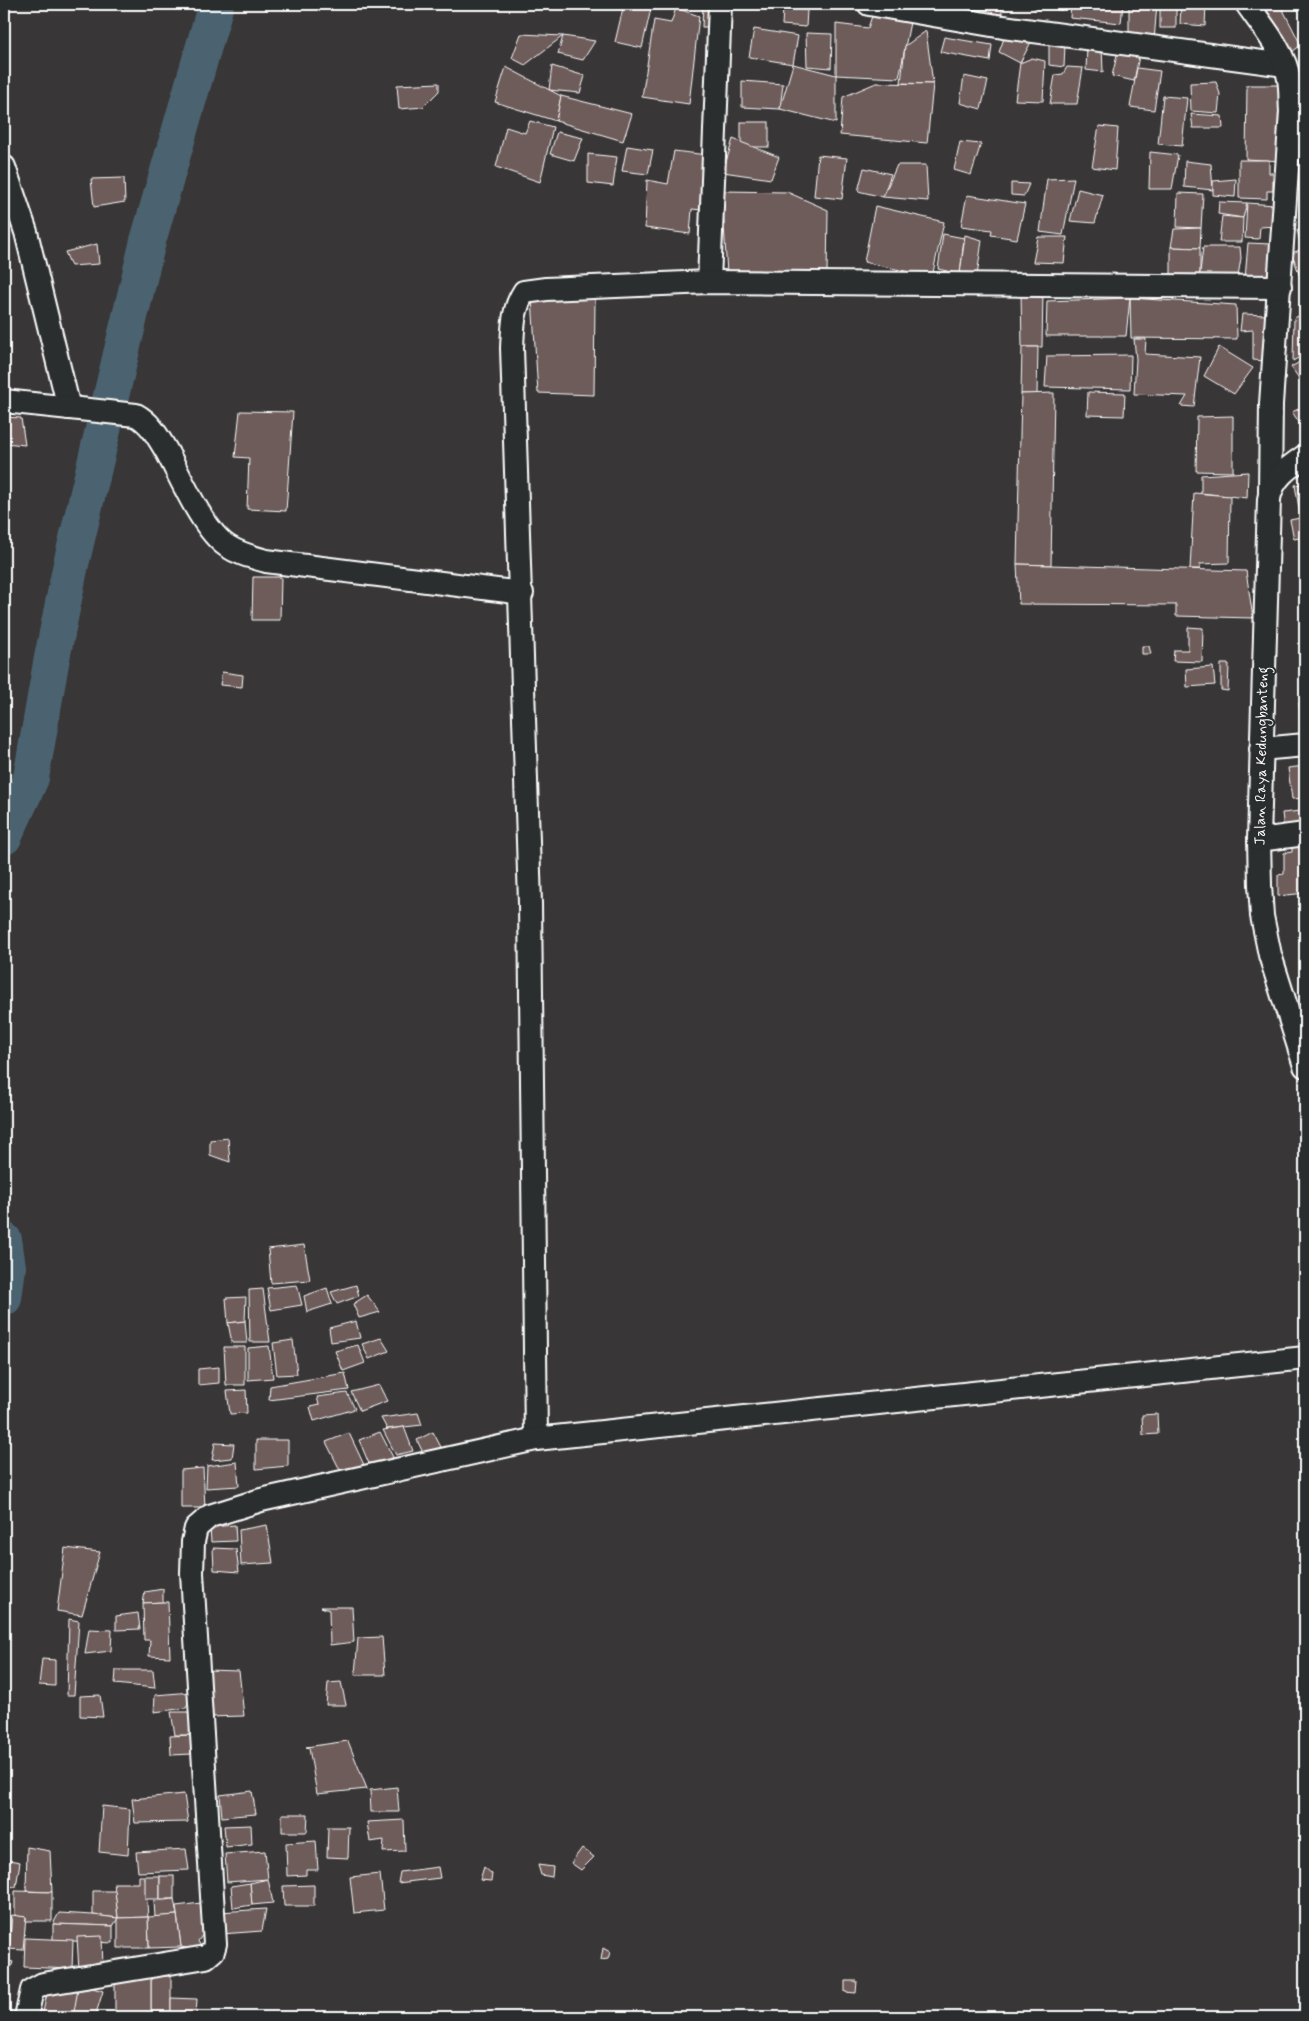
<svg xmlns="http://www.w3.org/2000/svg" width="1309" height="2021" font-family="Mynerve,sans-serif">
	<rect width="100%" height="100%" fill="#383637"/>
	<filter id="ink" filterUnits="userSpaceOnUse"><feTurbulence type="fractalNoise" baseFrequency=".02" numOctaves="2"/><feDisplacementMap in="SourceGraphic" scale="10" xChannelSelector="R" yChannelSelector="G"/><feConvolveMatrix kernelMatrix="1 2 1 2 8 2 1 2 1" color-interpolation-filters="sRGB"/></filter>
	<g filter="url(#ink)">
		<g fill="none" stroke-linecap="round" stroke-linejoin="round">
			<g stroke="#4c6470" stroke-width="36">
				<path d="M 4,837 L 31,778 L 51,663 L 71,564 L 148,241 L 216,4"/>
				<path d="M 4,1240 L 8,1267 L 4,1298"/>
			</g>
		</g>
		<g fill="#6e5b5a" stroke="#fff">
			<path d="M 624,4 L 652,4 L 642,48 L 615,42 Z"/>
			<path d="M 703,4 L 717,4 L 717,27 L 702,27 Z"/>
			<path d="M 967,4 L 1002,4 L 1002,14 L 966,12 Z"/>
			<path d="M 1035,4 L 1063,4 L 1062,10 L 1034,8 Z"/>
			<path d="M 1071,4 L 1123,4 L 1121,23 L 1070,18 Z"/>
			<path d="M 1129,4 L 1157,4 L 1154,41 L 1129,34 Z"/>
			<rect x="1160" y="4" width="16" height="24"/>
			<path d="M 1181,4 L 1206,4 L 1205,26 L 1180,24 Z"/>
			<path d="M 1254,4 L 1280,4 L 1301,45 L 1287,56 Z"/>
			<path d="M 676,8 L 699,16 L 689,104 L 642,97 L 654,20 L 671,23 Z"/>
			<path d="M 783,8 L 807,10 L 806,27 L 782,25 Z"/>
			<path d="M 873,13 L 911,17 L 899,78 L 836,75 L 836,24 L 868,28 Z"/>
			<path d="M 754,29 L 798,36 L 793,64 L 749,57 Z"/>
			<path d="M 926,31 L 933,84 L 901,83 L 905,46 Z"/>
			<path d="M 806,33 L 832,34 L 831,68 L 807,66 Z"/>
			<path d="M 1006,33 L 1031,42 L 1020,63 L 999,52 Z"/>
			<path d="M 521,34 L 563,36 L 525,65 L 512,58 Z"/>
			<path d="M 563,36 L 595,41 L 583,60 L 558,54 Z"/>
			<path d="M 944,37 L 992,45 L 990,61 L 940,52 Z"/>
			<path d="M 1049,43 L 1065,45 L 1064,67 L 1049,65 Z"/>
			<path d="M 1087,46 L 1102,47 L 1103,72 L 1086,70 Z"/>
			<path d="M 1118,51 L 1139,56 L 1134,81 L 1112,76 Z"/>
			<path d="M 1032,58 L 1045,61 L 1043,101 L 1015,100 L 1020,63 Z"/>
			<path d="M 793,64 L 836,75 L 836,123 L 780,109 Z"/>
			<path d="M 552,66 L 585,76 L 580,93 L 549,90 Z"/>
			<path d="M 506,67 L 561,96 L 556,121 L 495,102 Z"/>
			<path d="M 1067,67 L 1083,68 L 1077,104 L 1050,104 L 1055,75 L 1063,74 Z"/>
			<path d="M 1137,68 L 1160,71 L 1154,110 L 1130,107 Z"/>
			<path d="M 964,76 L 988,81 L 981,109 L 960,103 Z"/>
			<path d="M 742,81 L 783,84 L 780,109 L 742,107 Z"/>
			<path d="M 1216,82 L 1220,94 L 1218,113 L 1191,111 L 1190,83 Z"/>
			<path d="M 439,83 L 439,91 L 423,107 L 399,109 L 397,85 Z"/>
			<path d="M 876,83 L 933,84 L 927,143 L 840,135 L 843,97 Z"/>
			<path d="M 1247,85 L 1284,85 L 1282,161 L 1246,159 Z"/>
			<path d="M 561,96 L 632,114 L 623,141 L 556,121 Z"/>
			<path d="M 1163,96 L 1187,98 L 1182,146 L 1158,144 Z"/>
			<path d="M 1191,114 L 1222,116 L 1223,128 L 1193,128 Z"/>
			<path d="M 530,121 L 553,127 L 540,182 L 496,167 L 506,127 L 525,133 Z"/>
			<rect x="741" y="122" width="28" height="25"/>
			<path d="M 1099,126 L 1118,128 L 1115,170 L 1092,167 Z"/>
			<path d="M 557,132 L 583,138 L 574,161 L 550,154 Z"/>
			<path d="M 733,139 L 779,157 L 771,179 L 723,172 Z"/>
			<path d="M 960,142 L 981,144 L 971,175 L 954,170 Z"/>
			<path d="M 627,146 L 653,150 L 648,174 L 622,171 Z"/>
			<path d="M 674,151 L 707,155 L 701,210 L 692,209 L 690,234 L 645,228 L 647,180 L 668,184 Z"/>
			<path d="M 1150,152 L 1178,155 L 1172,189 L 1149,189 Z"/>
			<path d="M 588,154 L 617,157 L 613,186 L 588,183 Z"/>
			<path d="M 818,155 L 847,158 L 842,199 L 814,196 Z"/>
			<path d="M 1239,160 L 1269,160 L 1269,173 L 1273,173 L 1273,191 L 1267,191 L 1267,199 L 1239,198 Z"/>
			<path d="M 1185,161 L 1211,164 L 1213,190 L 1184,187 Z"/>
			<path d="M 897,165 L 926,165 L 928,201 L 883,197 Z"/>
			<path d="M 1304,167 L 1305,190 L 1294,191 L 1293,172 Z"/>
			<path d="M 864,168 L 891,174 L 883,197 L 858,191 Z"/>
			<path d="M 124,178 L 125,202 L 94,207 L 91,179 Z"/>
			<path d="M 1074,178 L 1063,235 L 1040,232 L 1047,179 Z"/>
			<path d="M 1236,179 L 1235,197 L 1213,195 L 1213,181 Z"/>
			<path d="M 1011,183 L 1029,184 L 1024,196 L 1011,195 Z"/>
			<path d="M 1078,189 L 1103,195 L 1095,223 L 1070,221 Z"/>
			<path d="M 722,191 L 787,192 L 828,210 L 827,274 L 727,274 Z"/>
			<path d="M 1178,193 L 1203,194 L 1201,228 L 1177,227 Z"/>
			<path d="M 967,195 L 1025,204 L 1017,239 L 991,235 L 992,230 L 961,226 Z"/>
			<path d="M 1219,202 L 1247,203 L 1243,218 L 1218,214 Z"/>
			<path d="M 1247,203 L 1275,205 L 1276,226 L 1260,227 L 1259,239 L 1245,238 Z"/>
			<path d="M 875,206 L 944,222 L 932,277 L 864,262 Z"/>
			<path d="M 1222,216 L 1243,218 L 1242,242 L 1219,242 Z"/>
			<path d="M 1201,228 L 1200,248 L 1171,247 L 1174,229 Z"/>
			<path d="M 1305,229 L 1305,242 L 1301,245 L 1297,230 Z"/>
			<path d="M 943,234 L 964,238 L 960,274 L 938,269 Z"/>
			<path d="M 965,235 L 982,240 L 977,276 L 960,274 Z"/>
			<path d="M 1038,237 L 1067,237 L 1064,263 L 1033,262 Z"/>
			<path d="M 1248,243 L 1271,244 L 1269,280 L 1245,279 Z"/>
			<path d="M 97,244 L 99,264 L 71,266 L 65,252 Z"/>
			<path d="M 1171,247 L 1200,248 L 1200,275 L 1171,275 Z"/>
			<path d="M 1203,247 L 1240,247 L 1241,258 L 1238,276 L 1199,281 Z"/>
			<path d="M 1305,248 L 1305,275 L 1300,277 L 1292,253 Z"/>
			<path d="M 1043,291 L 1042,347 L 1022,347 L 1021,292 Z"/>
			<path d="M 532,298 L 595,299 L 594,395 L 538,393 Z"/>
			<path d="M 1130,298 L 1236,305 L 1237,339 L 1131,338 Z"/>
			<path d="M 1130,298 L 1126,336 L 1046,336 L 1047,301 Z"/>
			<path d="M 1305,313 L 1305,354 L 1293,361 L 1294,318 Z"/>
			<path d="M 1242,314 L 1267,315 L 1265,361 L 1253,360 L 1253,330 L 1240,331 Z"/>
			<path d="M 1134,339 L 1146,339 L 1145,354 L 1200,357 L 1194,407 L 1181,406 L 1187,396 L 1134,394 L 1136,359 Z"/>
			<path d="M 1022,347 L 1038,347 L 1037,394 L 1021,394 Z"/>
			<path d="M 1219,347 L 1253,368 L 1234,394 L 1204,376 Z"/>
			<path d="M 1131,355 L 1130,389 L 1045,387 L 1047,356 Z"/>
			<path d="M 1305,359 L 1305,383 L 1303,384 L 1291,367 Z"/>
			<path d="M 1088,392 L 1125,393 L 1124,416 L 1087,415 Z"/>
			<path d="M 1054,393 L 1051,565 L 1017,564 L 1021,394 Z"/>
			<path d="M 1305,406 L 1305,431 L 1292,412 Z"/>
			<path d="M 240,411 L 293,412 L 286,511 L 247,509 L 249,458 L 235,457 Z"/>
			<path d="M 1233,416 L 1233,472 L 1196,471 L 1197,417 Z"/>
			<path d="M 4,417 L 21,418 L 25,445 L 4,443 Z"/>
			<path d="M 1248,472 L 1247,498 L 1201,493 L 1201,475 Z"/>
			<path d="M 1305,483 L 1305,514 L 1300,514 L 1295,485 Z"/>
			<path d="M 1194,493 L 1230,496 L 1229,563 L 1200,564 L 1200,569 L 1190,569 Z"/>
			<path d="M 1305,517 L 1305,537 L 1294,539 L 1290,520 Z"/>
			<path d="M 1017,564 L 1246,571 L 1253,618 L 1176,616 L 1176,605 L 1019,604 Z"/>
			<path d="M 253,577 L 281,577 L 280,620 L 252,620 Z"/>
			<path d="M 1188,627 L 1203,628 L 1202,662 L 1173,661 L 1174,650 L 1188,650 Z"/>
			<path d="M 1142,646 L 1149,646 L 1151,654 L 1142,654 Z"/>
			<path d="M 1221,664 L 1229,664 L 1228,691 L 1221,690 Z"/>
			<path d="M 1213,667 L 1215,685 L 1187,687 L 1186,669 Z"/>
			<path d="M 222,672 L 243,675 L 242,687 L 220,685 Z"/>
			<path d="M 1299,703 L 1305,703 L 1305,738 L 1302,739 Z"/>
			<path d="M 1305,766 L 1305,798 L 1292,799 L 1288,768 Z"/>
			<path d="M 1301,811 L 1303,826 L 1284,829 L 1282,813 Z"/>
			<path d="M 1305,838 L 1305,893 L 1278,896 L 1278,875 L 1284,874 L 1284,853 L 1292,852 L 1292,840 Z"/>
			<path d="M 228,1138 L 230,1162 L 210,1155 L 210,1140 Z"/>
			<path d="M 304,1245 L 310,1280 L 271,1283 L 268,1249 Z"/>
			<path d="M 297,1285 L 302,1305 L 271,1310 L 267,1288 Z"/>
			<path d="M 356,1285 L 359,1296 L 337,1304 L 331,1292 Z"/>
			<path d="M 327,1288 L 332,1304 L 307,1312 L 304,1296 Z"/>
			<path d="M 263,1289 L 270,1342 L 250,1342 L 249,1290 Z"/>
			<path d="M 367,1295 L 380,1312 L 359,1318 L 353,1304 Z"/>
			<path d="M 246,1297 L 245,1321 L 228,1323 L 226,1298 Z"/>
			<path d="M 245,1321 L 247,1343 L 232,1343 L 228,1323 Z"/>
			<path d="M 356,1321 L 360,1338 L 331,1342 L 329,1328 Z"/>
			<path d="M 381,1338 L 389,1351 L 369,1359 L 362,1344 Z"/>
			<path d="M 293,1340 L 297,1374 L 277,1375 L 273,1343 Z"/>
			<path d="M 358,1345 L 365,1363 L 343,1371 L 335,1351 Z"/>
			<path d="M 269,1346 L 273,1378 L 248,1380 L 248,1348 Z"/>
			<path d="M 224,1347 L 245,1347 L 245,1385 L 226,1385 Z"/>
			<path d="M 219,1367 L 219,1383 L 198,1385 L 198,1369 Z"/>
			<path d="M 345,1373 L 349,1390 L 269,1400 L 270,1386 Z"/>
			<path d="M 379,1385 L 387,1401 L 360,1411 L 351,1392 Z"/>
			<path d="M 246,1390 L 247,1413 L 230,1414 L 227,1391 Z"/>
			<path d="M 347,1393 L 355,1409 L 314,1421 L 310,1407 L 319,1405 L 317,1397 Z"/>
			<path d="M 418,1413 L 422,1425 L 387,1429 L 381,1418 Z"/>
			<path d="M 1157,1414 L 1158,1434 L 1143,1435 L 1142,1415 Z"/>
			<path d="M 404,1427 L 413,1451 L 396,1455 L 383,1430 Z"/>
			<path d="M 380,1432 L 396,1463 L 370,1466 L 359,1440 Z"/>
			<path d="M 433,1432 L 442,1449 L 424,1455 L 417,1440 Z"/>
			<path d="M 349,1433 L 365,1467 L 342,1474 L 326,1442 Z"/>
			<path d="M 256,1440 L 288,1440 L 288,1466 L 256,1469 Z"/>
			<path d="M 215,1443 L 234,1444 L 232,1458 L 212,1460 Z"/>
			<path d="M 237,1462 L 239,1486 L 206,1488 L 207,1466 Z"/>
			<path d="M 203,1468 L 205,1508 L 181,1508 L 181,1470 Z"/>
			<path d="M 235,1525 L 236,1541 L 211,1542 L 210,1527 Z"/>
			<path d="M 267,1525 L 273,1563 L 241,1565 L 239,1530 Z"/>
			<path d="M 65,1548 L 100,1552 L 82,1615 L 57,1611 Z"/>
			<path d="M 213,1548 L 236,1549 L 239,1572 L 214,1570 Z"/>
			<path d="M 163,1589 L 163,1602 L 143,1603 L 145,1592 Z"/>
			<path d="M 163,1602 L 168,1602 L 170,1657 L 149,1656 L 150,1640 L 144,1640 L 143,1603 Z"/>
			<path d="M 321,1607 L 352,1607 L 354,1642 L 330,1645 L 329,1610 Z"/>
			<path d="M 138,1613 L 140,1629 L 116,1630 L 116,1616 Z"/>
			<path d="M 69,1619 L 79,1621 L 74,1695 L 67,1695 Z"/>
			<path d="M 89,1629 L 112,1630 L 111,1651 L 85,1654 Z"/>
			<path d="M 382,1637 L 385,1675 L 355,1675 L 358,1638 Z"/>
			<path d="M 42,1659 L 55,1660 L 55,1686 L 39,1685 Z"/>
			<path d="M 116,1670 L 153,1670 L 155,1688 L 115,1684 Z"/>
			<path d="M 206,1670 L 239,1671 L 244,1716 L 208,1717 Z"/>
			<path d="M 341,1682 L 346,1705 L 326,1705 L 328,1683 Z"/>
			<path d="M 192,1692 L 186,1708 L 154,1712 L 155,1695 Z"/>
			<path d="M 100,1695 L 103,1717 L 80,1716 L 80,1696 Z"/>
			<path d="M 171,1712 L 189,1712 L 192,1735 L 175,1735 Z"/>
			<path d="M 192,1735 L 192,1754 L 171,1755 L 170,1736 Z"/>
			<path d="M 348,1741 L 367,1789 L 317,1794 L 309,1748 L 306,1747 Z"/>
			<path d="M 397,1787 L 399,1812 L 371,1812 L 370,1790 Z"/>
			<path d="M 252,1791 L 256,1814 L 222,1817 L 220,1795 Z"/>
			<path d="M 184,1794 L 188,1822 L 135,1823 L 132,1799 Z"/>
			<path d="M 102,1806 L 130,1809 L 128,1855 L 99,1852 Z"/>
			<path d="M 282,1814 L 308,1814 L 307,1832 L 282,1832 Z"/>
			<path d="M 404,1820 L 405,1851 L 383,1852 L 384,1840 L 370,1842 L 367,1822 Z"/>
			<path d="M 251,1825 L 252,1844 L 226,1847 L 224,1826 Z"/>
			<path d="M 328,1827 L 349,1827 L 348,1858 L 327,1857 Z"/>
			<path d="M 316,1841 L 318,1870 L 306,1870 L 306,1875 L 287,1876 L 286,1843 Z"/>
			<path d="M 27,1847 L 50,1851 L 52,1892 L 26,1891 Z"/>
			<path d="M 582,1848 L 594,1857 L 581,1870 L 571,1863 Z"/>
			<path d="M 186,1849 L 189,1870 L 138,1872 L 136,1852 Z"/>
			<path d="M 265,1851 L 268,1879 L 227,1882 L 225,1854 Z"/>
			<path d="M 4,1859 L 20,1862 L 16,1887 L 4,1886 Z"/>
			<path d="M 538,1865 L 553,1867 L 552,1877 L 541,1875 Z"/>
			<path d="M 438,1867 L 440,1878 L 398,1883 L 400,1872 Z"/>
			<path d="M 484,1867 L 492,1874 L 491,1881 L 480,1880 Z"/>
			<path d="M 380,1874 L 384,1910 L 354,1913 L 350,1877 Z"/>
			<path d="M 139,1876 L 145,1876 L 148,1917 L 118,1918 L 114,1883 L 139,1883 Z"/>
			<rect x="145" y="1876" width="15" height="23"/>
			<rect x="160" y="1876" width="14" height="23"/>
			<path d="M 268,1879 L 273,1903 L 252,1905 L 250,1883 Z"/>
			<path d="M 250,1883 L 252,1905 L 233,1908 L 231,1886 Z"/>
			<path d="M 314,1885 L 314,1906 L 284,1906 L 283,1886 Z"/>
			<path d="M 15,1891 L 52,1892 L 52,1921 L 26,1921 L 26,1917 L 15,1916 Z"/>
			<path d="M 93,1891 L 115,1891 L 118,1918 L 93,1915 Z"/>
			<path d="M 174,1899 L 177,1915 L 155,1917 L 154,1901 Z"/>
			<path d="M 201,1903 L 204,1933 L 198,1941 L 203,1951 L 181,1947 L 176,1906 Z"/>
			<path d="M 266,1909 L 262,1931 L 221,1934 L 219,1912 Z"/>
			<path d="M 59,1913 L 93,1915 L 118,1918 L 113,1926 L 53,1924 Z"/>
			<path d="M 12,1915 L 26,1917 L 23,1950 L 9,1949 Z"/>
			<path d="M 177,1915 L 181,1947 L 149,1948 L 148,1917 Z"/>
			<path d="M 148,1917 L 149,1948 L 118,1948 L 118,1918 Z"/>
			<path d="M 53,1924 L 113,1926 L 113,1943 L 53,1940 Z"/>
			<path d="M 102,1936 L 103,1970 L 79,1971 L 77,1937 Z"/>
			<path d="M 25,1938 L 73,1940 L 72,1969 L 24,1967 Z"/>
			<path d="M 603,1948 L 610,1952 L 608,1959 L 601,1960 Z"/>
			<path d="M 4,1959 L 13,1962 L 4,1988 Z"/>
			<rect x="151" y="1976" width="20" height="41"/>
			<path d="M 151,1976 L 151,2017 L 115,2017 L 115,1977 Z"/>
			<path d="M 845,1981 L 857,1981 L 856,1993 L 845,1992 Z"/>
			<path d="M 79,1984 L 103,1991 L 95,2017 L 70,2017 Z"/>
			<path d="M 79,1984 L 73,2017 L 42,2017 L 48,1988 Z"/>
			<path d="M 171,1998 L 197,1999 L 196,2017 L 171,2017 Z"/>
			<path d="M 4,2009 L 23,2016 L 23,2017 L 4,2017 Z"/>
		</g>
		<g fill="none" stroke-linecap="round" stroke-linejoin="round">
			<g stroke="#fff" stroke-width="26">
				<g id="minor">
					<path d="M 869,4 L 1003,27 L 1285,65"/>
					<path d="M 1247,4 C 1262,26 1285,52 1289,79 C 1291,89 1290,101 1291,111 L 1271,404 L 1270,492"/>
					<path d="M 4,167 L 26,232 L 69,408"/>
					<path d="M 709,282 L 720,4"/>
					<path d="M 4,401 L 136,415 C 151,423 158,437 167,452 C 181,478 203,530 227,546 C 239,554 252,557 266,561 L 522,593"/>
					<path d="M 1305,456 C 1289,467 1272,478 1269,499 L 1259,840 L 1260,885 L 1262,916 L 1270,955 L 1305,1066"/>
					<path d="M 1261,749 L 1305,745"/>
					<path d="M 1259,840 L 1305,834"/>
					<path d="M 536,1439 L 530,903 L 512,348 C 513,327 513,309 524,292 L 546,289 L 709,282 L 1280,287"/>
					<path d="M 26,2017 L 32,1990 L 43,1984 L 206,1957 L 213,1951 L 215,1944 L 192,1573 L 193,1542 L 196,1528 L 210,1516 L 261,1500 L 536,1439 L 1305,1358"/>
				</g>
			</g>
			<use href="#minor" stroke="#2a2d2e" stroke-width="22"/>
		</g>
	</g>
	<g text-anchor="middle" stroke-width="4" stroke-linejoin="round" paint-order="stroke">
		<g font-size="15" fill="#fff" stroke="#2a2d2e">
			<text transform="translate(1261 756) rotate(-89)" y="5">Jalan Raya Kedungbanteng</text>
		</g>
	</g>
	<rect width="1309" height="2021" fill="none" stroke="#2a2d2e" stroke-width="20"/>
	<rect x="10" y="10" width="1289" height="2001" fill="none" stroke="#fff" stroke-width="2" filter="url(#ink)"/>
</svg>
